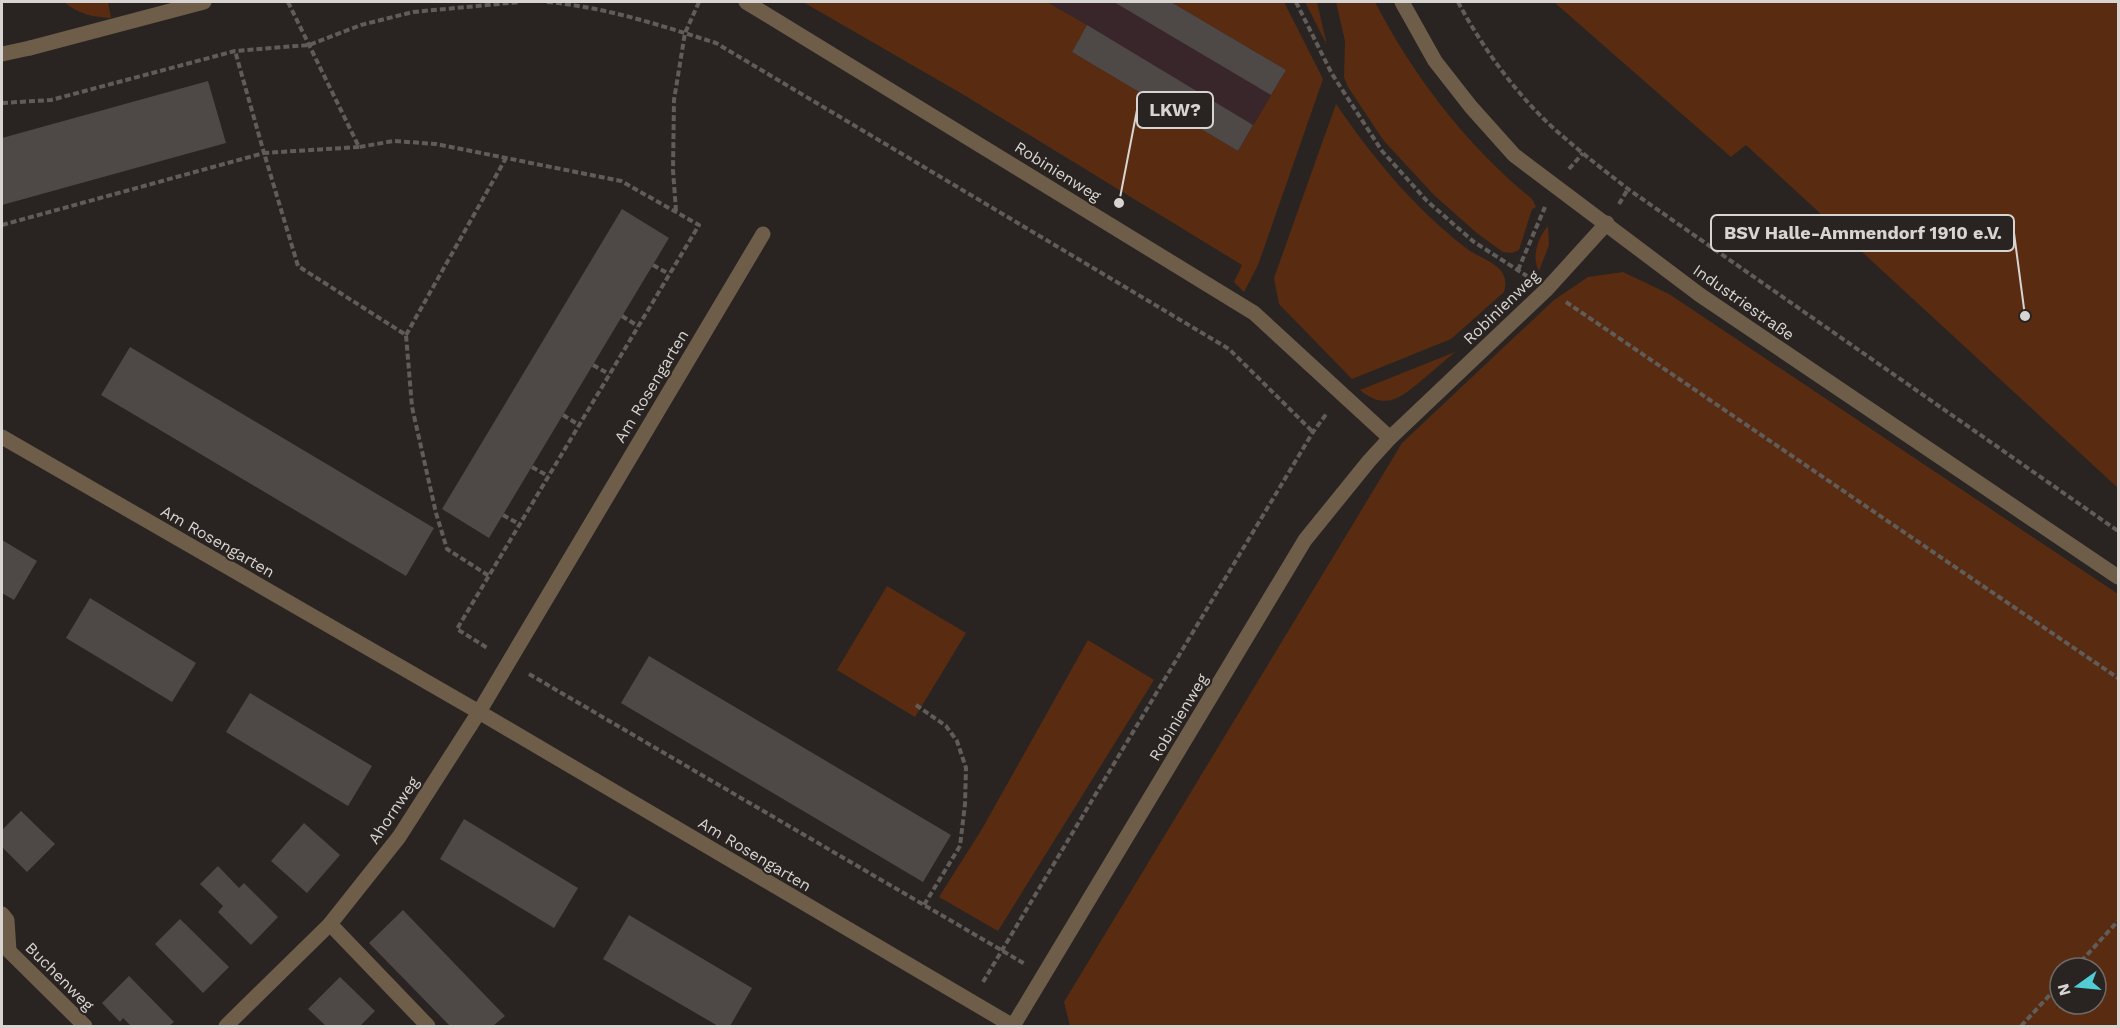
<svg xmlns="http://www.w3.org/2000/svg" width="2120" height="1028" font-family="'Work Sans',sans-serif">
	<rect width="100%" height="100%" fill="#292421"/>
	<path fill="#39262a" d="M 1047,2 L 1171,2 L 1286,70 L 1238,151 L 1072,52 L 1087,25 Z"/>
	<g fill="#592c11" fill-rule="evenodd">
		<path d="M 64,2 L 108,2 L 111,18 C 93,17 78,14 64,2 Z"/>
		<path d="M 803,2 L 1047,2 L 1087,25 L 1072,52 L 1238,151 L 1286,70 L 1171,2 L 1284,2 L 1323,79 L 1258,265 L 1244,292 L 1234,282 L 1242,265 L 964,95 Z"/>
		<path d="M 1305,2 L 1317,2 L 1327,46 L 1327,45 Z"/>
		<path d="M 1336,2 L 1375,2 C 1414,77 1466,145 1532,199 L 1536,207 L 1532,209 L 1519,250 L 1512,253 L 1503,252 L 1478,234 L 1434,195 L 1384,141 L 1348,87 L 1344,77 L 1345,41 Z"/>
		<path d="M 1554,2 L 2118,2 L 2118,488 L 1746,145 L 1731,157 Z"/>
		<path d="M 1336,104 C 1373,158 1414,208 1466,248 C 1483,261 1512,265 1504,292 L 1451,339 L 1352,379 L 1279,304 L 1274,278 Z"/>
		<path d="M 1548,226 L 1549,245 L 1539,271 C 1531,257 1538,237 1548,226 Z"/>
		<path d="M 1623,272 L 1669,294 L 2118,594 L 2118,1026 L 1070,1026 L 1064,1002 L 1402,443 L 1554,300 L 1588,277 ZM 2060,968 L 2096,968 L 2096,1004 L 2060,1004 Z"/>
		<path d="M 1455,352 C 1444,361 1433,371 1422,380 C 1401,398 1385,411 1360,390 Z"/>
		<path d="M 887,586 L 966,633 L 915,717 L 837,670 Z"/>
		<path d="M 1088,640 L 1154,680 L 998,931 L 939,897 L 982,829 Z"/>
	</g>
	<g fill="#4e4846">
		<path d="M 1114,2 L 1171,2 L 1286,70 L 1271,95 Z"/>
		<path d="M 1087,25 L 1253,125 L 1238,151 L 1072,52 Z"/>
		<path d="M 208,81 L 226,143 L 2,205 L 2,138 Z"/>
		<path d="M 622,209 L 669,238 L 489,538 L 442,509 Z"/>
		<path d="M 130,347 L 434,528 L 406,576 L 101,395 Z"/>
		<path d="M 2,540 L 37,561 L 14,600 L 2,593 Z"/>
		<path d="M 90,598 L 196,663 L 172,702 L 66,638 Z"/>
		<path d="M 649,656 L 951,835 L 923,882 L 621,703 Z"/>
		<path d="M 250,693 L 372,766 L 348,806 L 226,732 Z"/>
		<path d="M 21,811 L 55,844 L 27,872 L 2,847 L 2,830 Z"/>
		<path d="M 464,819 L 578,888 L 554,928 L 440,859 Z"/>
		<path d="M 304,823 L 340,855 L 307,893 L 271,861 Z"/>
		<path d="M 218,866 L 239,888 L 244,883 L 278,917 L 251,945 L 218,912 L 223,906 L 200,884 Z"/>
		<path d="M 403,910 L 505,1016 L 493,1026 L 450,1026 L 369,943 Z"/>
		<path d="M 629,915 L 752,988 L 730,1026 L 718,1026 L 603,959 Z"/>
		<path d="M 180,919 L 229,967 L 203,993 L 155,944 Z"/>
		<path d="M 129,976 L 174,1022 L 169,1026 L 131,1026 L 123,1018 L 120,1022 L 102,1003 Z"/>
		<path d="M 340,977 L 375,1011 L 360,1026 L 326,1026 L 308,1009 Z"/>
	</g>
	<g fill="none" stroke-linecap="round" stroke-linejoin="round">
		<g stroke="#605c59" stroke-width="4" stroke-dasharray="6 3" stroke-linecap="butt">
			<path d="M 288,2 L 359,147 L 394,141 L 436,144 L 621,181 L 699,225 L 457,629 L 489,649"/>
			<path d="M 547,2 C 605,7 660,25 716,43 L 1229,349 L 1313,432"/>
			<path d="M 1296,2 L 1332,74 L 1382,151 L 1427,201 L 1474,242 L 1527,276"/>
			<path d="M 1458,2 C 1481,45 1513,90 1549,124 C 1574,147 1601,168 1628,189 L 2118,531"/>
			<path d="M 2,103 L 51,100 L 235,51 L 309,45 L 361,25 L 413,12 L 520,2"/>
			<path d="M 359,147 L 264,153 L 298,266 L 406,335 L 412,407 L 436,513 L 447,549 L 489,576"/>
			<path d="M 1569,169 L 1583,153"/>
			<path d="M 1619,204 L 1628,189"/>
			<path d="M 676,211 L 673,170 L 674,100 L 685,33 L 699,2"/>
			<path d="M 2,225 L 264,153 L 235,51"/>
			<path d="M 653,265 L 669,274"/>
			<path d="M 1518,270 L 1545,207"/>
			<path d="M 1566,302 L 2118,678"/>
			<path d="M 622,316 L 638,326"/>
			<path d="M 406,335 L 506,158"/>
			<path d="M 593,365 L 609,374"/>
			<path d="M 563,415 L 579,425"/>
			<path d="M 532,467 L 548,476"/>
			<path d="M 503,515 L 519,524"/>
			<path d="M 529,674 L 1025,964"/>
			<path d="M 916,705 L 946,726 L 957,741 L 966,768 L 965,804 L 960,846 L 924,905"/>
			<path d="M 2075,968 L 2118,921"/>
			<path d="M 983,982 L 1313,432 L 1327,413"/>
			<path d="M 2021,1026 L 2060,984"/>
		</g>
		<path stroke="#6d5d49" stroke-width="15" d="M 2,54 L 30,48"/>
		<g stroke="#6d5d49" stroke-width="15">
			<path d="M 746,2 L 1254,313 L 1390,438"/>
			<path d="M 30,48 L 204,2"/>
			<path d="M 2,437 L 479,712 L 1013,1026 L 1305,540 L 1369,461 L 1390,438 L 1547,289 L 1607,223"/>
			<path d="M 2,914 L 7,920 L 9,951 L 85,1026"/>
			<path d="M 330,924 L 428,1026"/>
			<path d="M 226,1026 L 330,924 L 399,837 L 479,712 L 763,234"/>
		</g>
		<path stroke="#6d5d49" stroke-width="15" d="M 1402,2 L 1435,61 L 1471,107 L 1514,155 L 1700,295 L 2118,577"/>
	</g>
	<g text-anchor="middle" stroke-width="4.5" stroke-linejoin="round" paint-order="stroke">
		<g font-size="16" fill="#d7d4d2" stroke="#292421">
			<text transform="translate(1058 171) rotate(32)" y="6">Robinienweg</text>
			<text transform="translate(1744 302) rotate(35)" y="6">Industriestraße</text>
			<text transform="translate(1501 307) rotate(-44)" y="6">Robinienweg</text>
			<text transform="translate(651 386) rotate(-59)" y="6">Am Rosengarten</text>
			<text transform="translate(218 541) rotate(30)" y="6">Am Rosengarten</text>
			<text transform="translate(1178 717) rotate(-59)" y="6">Robinienweg</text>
			<text transform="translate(393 810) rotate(-56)" y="6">Ahornweg</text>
			<text transform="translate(755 854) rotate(31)" y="6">Am Rosengarten</text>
			<text transform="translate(60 976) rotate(45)" y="6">Buchenweg</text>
		</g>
	</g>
	<path fill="none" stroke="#d7d4d2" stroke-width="2" d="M1119 203L1137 110M2025 316L2014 233"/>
	<g fill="#d7d4d2" stroke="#292421" stroke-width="2">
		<circle cx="1119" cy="203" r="6"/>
		<circle cx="2025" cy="316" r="6"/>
	</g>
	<g fill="#292421" stroke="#d7d4d2" stroke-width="2">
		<rect x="1137" y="92" width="76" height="36" rx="6"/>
		<rect x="1711" y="215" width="303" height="36" rx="6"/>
	</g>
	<g font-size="18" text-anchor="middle" font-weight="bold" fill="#d7d4d2">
		<text x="1175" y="116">LKW?</text>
		<text x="1863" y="239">BSV Halle-Ammendorf 1910 e.V.</text>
	</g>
	<rect width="2120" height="1028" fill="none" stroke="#d7d4d2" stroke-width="6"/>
	<g transform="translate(2078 986) rotate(255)"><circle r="28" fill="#292421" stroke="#6f6a68" stroke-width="1.5"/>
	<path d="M0-4.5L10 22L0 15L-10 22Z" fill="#51ccd4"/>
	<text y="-9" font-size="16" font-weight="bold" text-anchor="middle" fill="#d7d4d2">N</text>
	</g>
</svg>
